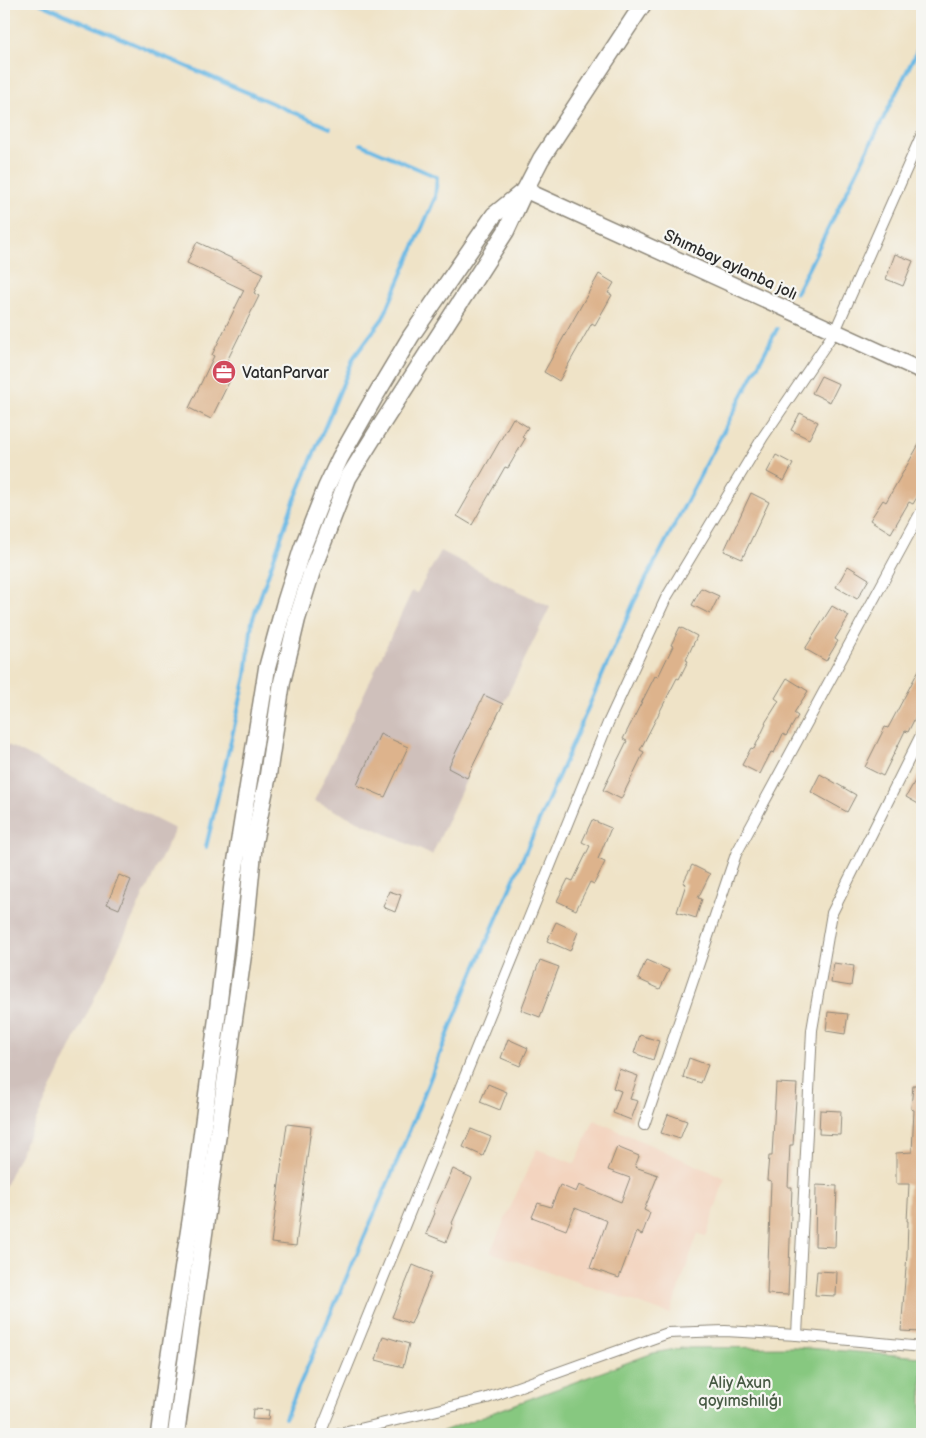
<svg xmlns="http://www.w3.org/2000/svg" width="926" height="1438" font-family="'Balsamiq Sans',sans-serif">
	<rect width="100%" height="100%" fill="#f6f6f2"/>
	<filter id="ink" filterUnits="userSpaceOnUse"><feTurbulence type="fractalNoise" baseFrequency=".02" numOctaves="2"/><feDisplacementMap in="SourceGraphic" scale="10" xChannelSelector="R" yChannelSelector="G"/><feConvolveMatrix kernelMatrix="1 2 1 2 8 2 1 2 1" color-interpolation-filters="sRGB"/></filter>
	<filter id="wash" filterUnits="userSpaceOnUse"><feTurbulence type="fractalNoise" baseFrequency=".0096" numOctaves="4" result="noise"/><feDisplacementMap in="SourceGraphic" scale="20" xChannelSelector="R" yChannelSelector="G"/><feGaussianBlur stdDeviation="1.12" result="paint"/><feColorMatrix in="noise" values="0 0 0 0 0 0 0 0 0 0 0 0 0 0 0 0 0 1.4 0 .05"/><feComposite in="paint" operator="in"/></filter>
	<g filter="url(#wash)">
		<rect width="100%" height="100%" fill="#efe3c7"/>
		<path fill="#f3d4bf" d="M 594,1120 L 725,1178 L 706,1237 L 698,1233 L 670,1314 L 490,1252 L 537,1149 L 575,1164 Z"/>
		<g fill="#cfc0bb">
			<path d="M 441,551 L 550,607 L 503,704 L 484,695 L 448,768 L 467,778 L 432,855 L 314,801 L 412,591 L 417,593 Z"/>
			<path d="M 4,743 L 175,829 L 4,1188 Z"/>
		</g>
		<path fill="#87c880" stroke="#597a56" d="M 794,1347 L 922,1357 L 922,1434 L 435,1434 L 653,1353 L 682,1348 Z"/>
		<g fill="none" stroke-linecap="round" stroke-linejoin="round">
			<g stroke="#6bb9e5" stroke-width="4">
				<path d="M 41,4 L 330,128"/>
				<path d="M 796,293 L 922,41"/>
				<path d="M 206,847 L 246,676 L 252,621 L 292,506 L 354,357 L 383,318 L 435,198 L 437,177 L 361,144"/>
				<path d="M 285,1418 L 393,1171 L 467,987 L 634,602 L 777,329"/>
			</g>
		</g>
		<g id="blocks">
			<g fill="#ddb38c">
				<path d="M 197,242 L 263,273 L 254,293 L 259,296 L 224,367 L 234,372 L 211,419 L 189,408 L 214,356 L 212,355 L 244,290 L 187,263 Z"/>
				<path d="M 895,254 L 913,261 L 903,286 L 886,279 Z"/>
				<path d="M 599,274 L 614,283 L 608,293 L 612,295 L 595,325 L 592,323 L 559,381 L 544,372 Z"/>
				<path d="M 821,376 L 839,384 L 830,402 L 812,393 Z"/>
				<path d="M 800,413 L 818,422 L 809,439 L 791,430 Z"/>
				<path d="M 513,418 L 528,427 L 522,437 L 525,439 L 508,468 L 505,467 L 472,525 L 457,516 Z"/>
				<path d="M 922,439 L 922,489 L 913,504 L 909,502 L 891,533 L 870,520 L 883,500 L 886,502 Z"/>
				<path d="M 776,455 L 793,464 L 784,481 L 767,472 Z"/>
				<path d="M 751,493 L 769,502 L 742,559 L 724,551 Z"/>
				<path d="M 848,566 L 869,579 L 857,599 L 836,587 Z"/>
				<path d="M 701,588 L 719,596 L 710,614 L 692,605 Z"/>
				<path d="M 832,606 L 849,616 L 835,639 L 838,641 L 826,661 L 805,649 Z"/>
				<path d="M 680,627 L 697,636 L 686,660 L 688,661 L 679,679 L 677,678 L 640,750 L 644,752 L 621,799 L 603,790 L 627,741 L 623,739 L 655,676 L 658,677 L 673,646 L 671,645 Z"/>
				<path d="M 922,664 L 922,704 L 908,732 L 905,731 L 883,776 L 865,767 L 885,727 L 888,728 Z"/>
				<path d="M 787,678 L 808,691 L 794,713 L 798,716 L 786,736 L 783,734 L 774,753 L 771,752 L 760,774 L 742,765 L 751,748 L 754,749 L 766,724 L 765,723 L 779,701 L 775,698 Z"/>
				<path d="M 484,695 L 503,704 L 467,778 L 448,768 Z"/>
				<path d="M 380,734 L 408,747 L 385,797 L 357,785 Z"/>
				<path d="M 922,768 L 922,806 L 906,797 Z"/>
				<path d="M 820,774 L 856,795 L 847,812 L 811,792 Z"/>
				<path d="M 592,820 L 611,828 L 598,859 L 605,862 L 594,884 L 590,882 L 576,910 L 557,901 L 568,879 L 573,881 L 590,846 L 582,842 Z"/>
				<path d="M 692,865 L 710,874 L 698,898 L 702,899 L 696,918 L 677,912 L 686,884 L 683,883 Z"/>
				<path d="M 119,875 L 131,880 L 119,909 L 107,904 Z"/>
				<path d="M 389,891 L 401,895 L 395,912 L 383,907 Z"/>
				<path d="M 556,922 L 578,932 L 570,951 L 547,941 Z"/>
				<path d="M 540,960 L 559,967 L 540,1017 L 521,1010 Z"/>
				<path d="M 646,960 L 669,970 L 660,989 L 638,979 Z"/>
				<path d="M 834,963 L 854,966 L 851,986 L 831,983 Z"/>
				<path d="M 828,1012 L 848,1014 L 845,1034 L 826,1031 Z"/>
				<path d="M 640,1035 L 659,1041 L 653,1060 L 634,1053 Z"/>
				<path d="M 508,1039 L 528,1048 L 520,1066 L 501,1058 Z"/>
				<path d="M 689,1058 L 708,1065 L 701,1083 L 683,1077 Z"/>
				<path d="M 619,1069 L 638,1076 L 630,1099 L 638,1101 L 631,1120 L 613,1113 L 621,1091 L 613,1088 Z"/>
				<path d="M 776,1083 L 797,1084 L 793,1145 L 790,1145 L 788,1187 L 792,1187 L 788,1295 L 767,1294 L 771,1181 L 767,1180 L 769,1156 L 772,1156 Z"/>
				<path d="M 488,1084 L 507,1092 L 500,1110 L 480,1102 Z"/>
				<path d="M 913,1085 L 922,1085 L 921,1332 L 901,1331 L 907,1255 L 908,1221 L 907,1221 L 909,1184 L 896,1184 L 896,1153 L 912,1152 L 914,1110 L 911,1109 Z"/>
				<path d="M 820,1110 L 841,1111 L 840,1135 L 819,1134 Z"/>
				<path d="M 668,1114 L 687,1121 L 680,1139 L 661,1133 Z"/>
				<path d="M 287,1124 L 311,1127 L 296,1246 L 271,1243 Z"/>
				<path d="M 471,1129 L 491,1137 L 483,1156 L 463,1147 Z"/>
				<path d="M 617,1147 L 639,1156 L 635,1167 L 658,1175 L 644,1210 L 650,1213 L 642,1235 L 636,1232 L 619,1278 L 590,1268 L 607,1221 L 575,1208 L 566,1230 L 532,1217 L 538,1203 L 551,1207 L 560,1185 L 576,1192 L 579,1185 L 621,1202 L 630,1178 L 608,1170 Z"/>
				<path d="M 453,1169 L 472,1178 L 452,1223 L 453,1224 L 446,1242 L 426,1234 L 435,1213 L 433,1212 Z"/>
				<path d="M 816,1185 L 837,1186 L 835,1247 L 815,1246 Z"/>
				<path d="M 413,1265 L 432,1273 L 411,1324 L 392,1317 Z"/>
				<path d="M 817,1271 L 837,1272 L 836,1296 L 815,1295 Z"/>
				<path d="M 383,1336 L 409,1344 L 403,1367 L 376,1360 Z"/>
				<path d="M 253,1409 L 269,1410 L 268,1420 L 252,1419 Z"/>
			</g>
		</g>
	</g>
	<g filter="url(#ink)">
		<use href="#blocks" fill-opacity="0" stroke="#8d8779" stroke-width="1"/>
		<g fill="none" stroke-linecap="round" stroke-linejoin="round">
			<g stroke="#8d8779" stroke-width="12">
				<g id="minor">
					<path d="M 644,1125 L 736,854 L 922,510"/>
					<path d="M 797,1335 L 812,1030 L 832,913 L 922,733"/>
					<path d="M 320,1434 L 608,723 L 666,598 L 763,437 L 835,331 L 922,134"/>
					<path d="M 339,1434 L 487,1398 L 668,1333 L 725,1331 L 797,1335 L 922,1347"/>
				</g>
			</g>
			<g stroke="#8d8779" stroke-width="18">
				<path id="secondary" d="M 525,190 L 922,371"/>
			</g>
			<g stroke="#8d8779" stroke-width="19">
				<g id="primary">
					<path d="M 159,1434 L 168,1364 L 191,1218 L 217,1018 L 233,880 L 267,668 L 284,606 L 302,549 L 326,488 L 340,458 L 374,398 L 411,336 L 494,215 L 521,193"/>
					<path d="M 176,1434 L 243,955 L 254,842 L 268,775 L 282,682 L 297,619 L 312,571 L 348,478 L 378,430 L 506,231 L 525,190 L 541,159 L 643,4"/>
				</g>
			</g>
			<use href="#minor" stroke="#fff" stroke-width="10"/>
			<use href="#secondary" stroke="#fff" stroke-width="15"/>
			<use href="#primary" stroke="#fff" stroke-width="16"/>
		</g>
	</g>
	<defs>
		<g id="office-disc" transform="scale(1.25)"><circle r="9.5" fill="#d1495b" stroke="#f6f6f2"/><path d="M-6-3h4V-5.5h4V-3h4V5H-6ZM-1-4.5V-3h2v-1.5ZM-6 0V1H6V0Z" fill="#fff"/></g>
	</defs>
	<g fill-rule="evenodd">
		<use href="#office-disc" x="224" y="372"/>
	</g>
	<g text-anchor="middle" stroke-width="4.5" stroke-linejoin="round" paint-order="stroke">
		<g font-size="16" fill="#2b2b2b" stroke="#f6f6f2">
			<text transform="translate(731 264) rotate(25)" y="6">Shımbay aylanba jolı</text>
		</g>
		<g font-size="16" fill="#2b2b2b" stroke="#f6f6f2" text-anchor="start">
			<text x="242" y="378">VatanParvar</text>
		</g>
		<g font-size="16" fill="#475a44" stroke="#f6f6f2">
			<text x="740" y="1388">Aliy Axun<tspan x="740" dy="18">qoyımshılıǵı</tspan></text>
		</g>
	</g>
	<rect width="926" height="1438" fill="none" stroke="#f6f6f2" stroke-width="20"/>
</svg>
